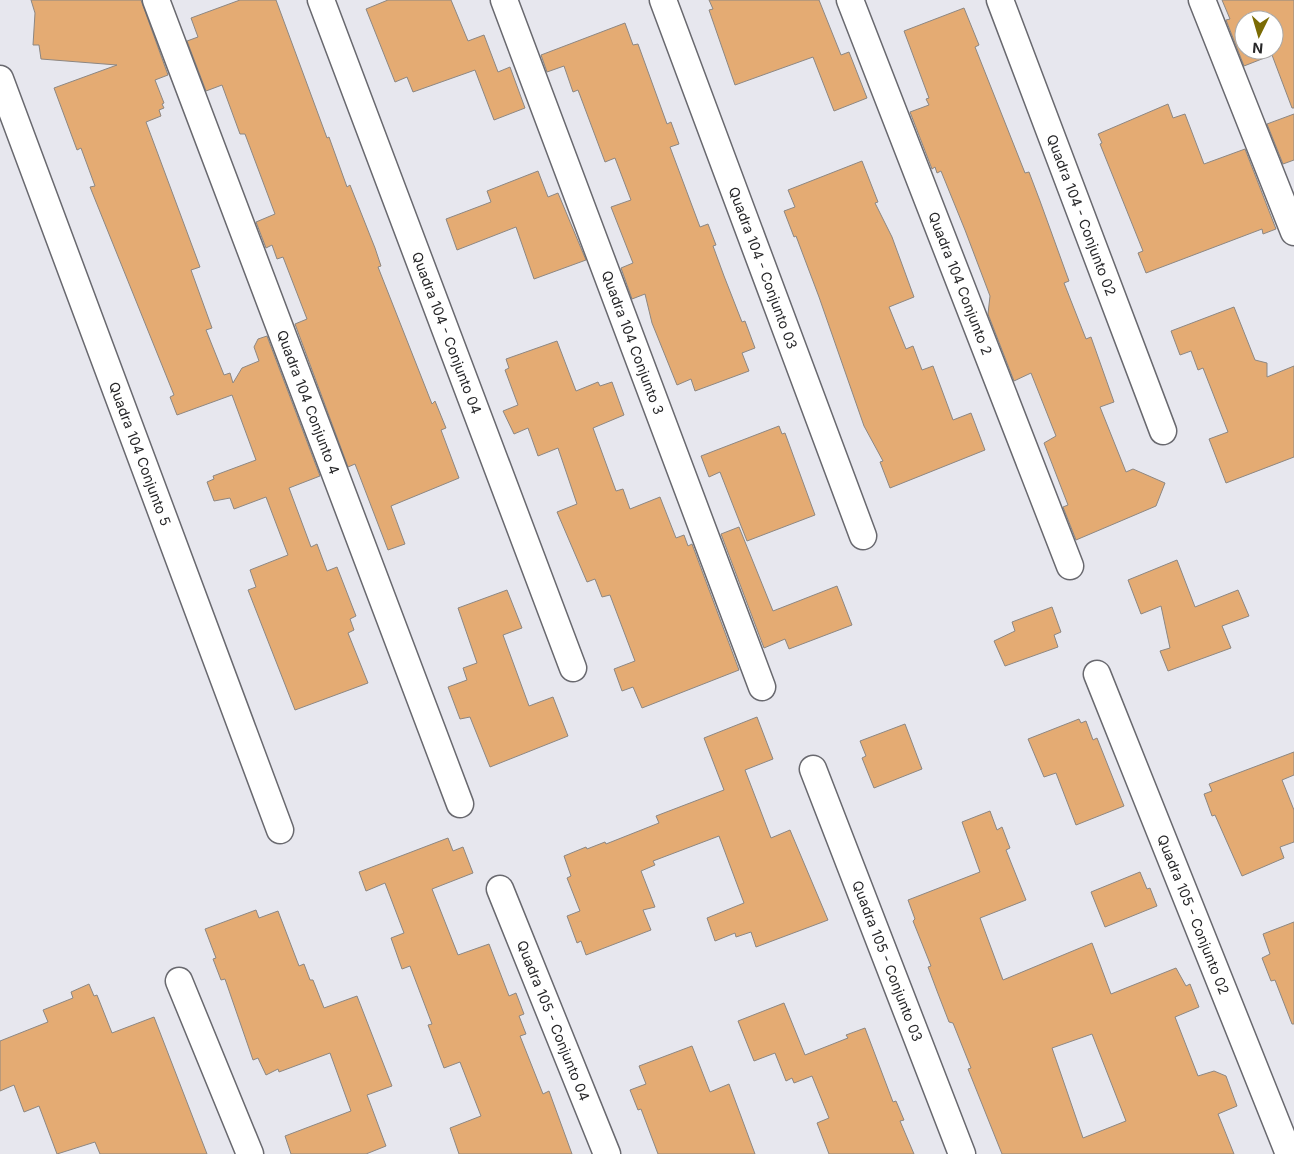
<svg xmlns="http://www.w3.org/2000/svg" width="1294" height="1154" font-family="Inter,sans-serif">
	<rect width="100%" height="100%" fill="#e7e7ee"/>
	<g fill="#e4ab73" stroke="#8d8782" fill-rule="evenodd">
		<path d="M 31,0 L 141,0 L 168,75 L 155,80 L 164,103 L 162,104 L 164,108 L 159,110 L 161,116 L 146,122 L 200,267 L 191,270 L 212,328 L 206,330 L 224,375 L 230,373 L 233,383 L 242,368 L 259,361 L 254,347 L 258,339 L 267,336 L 320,476 L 289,488 L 311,547 L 317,544 L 327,571 L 337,567 L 356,616 L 350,619 L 354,630 L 348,633 L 368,683 L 295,710 L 248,590 L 256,587 L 250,570 L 288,555 L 266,497 L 234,509 L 230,498 L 214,501 L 207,482 L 214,479 L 213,476 L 256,460 L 232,395 L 177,415 L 170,397 L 174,395 L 90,187 L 95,186 L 81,148 L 77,150 L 54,88 L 117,65 L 41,59 L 39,45 L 33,45 L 35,13 Z"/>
		<path d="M 240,0 L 276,0 L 327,138 L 329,137 L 347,187 L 350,185 L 375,248 L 381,266 L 378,267 L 432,404 L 435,401 L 446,428 L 441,430 L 459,478 L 391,506 L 405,544 L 388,550 L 355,464 L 348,467 L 295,324 L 307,319 L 283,257 L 277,259 L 272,245 L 266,248 L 256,222 L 275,214 L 245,134 L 240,134 L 222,85 L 206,91 L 187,41 L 198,37 L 191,18 Z"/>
		<path d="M 388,0 L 451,0 L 468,41 L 484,35 L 498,72 L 510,67 L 525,108 L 494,120 L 475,70 L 413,92 L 407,77 L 395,82 L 366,9 Z"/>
		<path d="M 709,0 L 819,0 L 841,55 L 849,52 L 867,98 L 834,111 L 813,57 L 735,85 L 709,10 L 713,9 Z"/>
		<path d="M 1222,0 L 1294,0 L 1294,108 L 1292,108 L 1272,55 L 1244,66 L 1226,20 L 1230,19 ZM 1244,20 L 1274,20 L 1274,50 L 1244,50 Z"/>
		<path d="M 964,8 L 979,45 L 975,47 L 1025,173 L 1029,172 L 1040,201 L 1069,281 L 1064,283 L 1086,339 L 1091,337 L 1114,402 L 1100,407 L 1126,472 L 1133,469 L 1165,483 L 1156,506 L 1076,540 L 1063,507 L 1068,505 L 1044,443 L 1056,436 L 1031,373 L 1014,381 L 988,314 L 990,296 L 965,230 L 941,171 L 937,173 L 935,167 L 932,169 L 910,112 L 929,105 L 926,99 L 929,98 L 904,31 Z"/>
		<path d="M 625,23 L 633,45 L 638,44 L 667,124 L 671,122 L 679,144 L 670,147 L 700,227 L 708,224 L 716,245 L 713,246 L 724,276 L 742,322 L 745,321 L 755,348 L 742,353 L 749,371 L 695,391 L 691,379 L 677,385 L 652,323 L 645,294 L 632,299 L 621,268 L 633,263 L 611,207 L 631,200 L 615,158 L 605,162 L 578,90 L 573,92 L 564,66 L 547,72 L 541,55 Z"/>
		<path d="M 1168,104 L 1173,118 L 1185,114 L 1204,164 L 1245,149 L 1276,229 L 1263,234 L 1262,229 L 1146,273 L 1138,253 L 1143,251 L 1100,144 L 1102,143 L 1098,134 Z"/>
		<path d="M 1294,114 L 1294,160 L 1283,164 L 1267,124 Z"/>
		<path d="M 862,161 L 878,202 L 875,203 L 892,237 L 914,297 L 889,307 L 906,349 L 913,346 L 922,370 L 933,366 L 953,420 L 971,413 L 985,450 L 890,488 L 880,462 L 883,461 L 864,426 L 819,297 L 796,236 L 794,237 L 784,211 L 795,207 L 788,190 Z"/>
		<path d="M 538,171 L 548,197 L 558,193 L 586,260 L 534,279 L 516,227 L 457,250 L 446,219 L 491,202 L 487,191 Z"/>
		<path d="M 1234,307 L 1255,360 L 1267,363 L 1267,377 L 1294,366 L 1294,457 L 1226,483 L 1209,439 L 1228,432 L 1203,368 L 1198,370 L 1191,351 L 1180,355 L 1171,331 Z"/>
		<path d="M 557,341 L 576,391 L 598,382 L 600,386 L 612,382 L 624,415 L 593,428 L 616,491 L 623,489 L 630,509 L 660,497 L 676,538 L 684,535 L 688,546 L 692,544 L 739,670 L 642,708 L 633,687 L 622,691 L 614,669 L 635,661 L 610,595 L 602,597 L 595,579 L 587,582 L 557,512 L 577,504 L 558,448 L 538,456 L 528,428 L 514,434 L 503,411 L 518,405 L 505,370 L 509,368 L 506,359 Z"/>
		<path d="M 779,426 L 782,434 L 785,433 L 815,515 L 747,541 L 720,472 L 709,477 L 701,456 Z"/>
		<path d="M 739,527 L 773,611 L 837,586 L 852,625 L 789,649 L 785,639 L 764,648 L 721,534 Z"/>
		<path d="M 1177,560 L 1195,607 L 1238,590 L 1249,616 L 1222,626 L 1231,648 L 1168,671 L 1160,651 L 1170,648 L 1161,606 L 1141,614 L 1128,580 Z"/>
		<path d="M 507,590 L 522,628 L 503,635 L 529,706 L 553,697 L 568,736 L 490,767 L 470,717 L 460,719 L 448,687 L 467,680 L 463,668 L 477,663 L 458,608 Z"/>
		<path d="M 1052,607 L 1061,632 L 1054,635 L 1058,647 L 1005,666 L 994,641 L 1015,631 L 1012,622 Z"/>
		<path d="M 757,717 L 773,759 L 745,770 L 771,838 L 790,830 L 828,920 L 756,947 L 751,932 L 736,937 L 735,933 L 715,941 L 707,918 L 744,903 L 719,836 L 653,861 L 655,865 L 641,871 L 655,907 L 643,910 L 651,930 L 586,955 L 581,941 L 577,943 L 567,916 L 580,911 L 567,878 L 571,876 L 564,856 L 586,847 L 587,849 L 605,842 L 606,844 L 659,823 L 656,816 L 724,790 L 704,738 Z"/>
		<path d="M 1079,719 L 1081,723 L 1086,721 L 1093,740 L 1097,738 L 1124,806 L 1076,825 L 1056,773 L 1044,777 L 1028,739 Z"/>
		<path d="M 905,724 L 922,769 L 874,788 L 862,758 L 866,756 L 860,741 Z"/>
		<path d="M 1294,752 L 1294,775 L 1282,780 L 1294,810 L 1294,842 L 1280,847 L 1284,858 L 1242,876 L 1215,815 L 1212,816 L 1204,794 L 1212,791 L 1209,784 Z"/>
		<path d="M 990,811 L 997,830 L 1002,827 L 1010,848 L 1006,850 L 1026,900 L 980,918 L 1003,980 L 1092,943 L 1111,994 L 1176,968 L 1186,986 L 1190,984 L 1199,1007 L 1175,1017 L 1198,1076 L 1214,1071 L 1226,1076 L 1237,1106 L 1218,1114 L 1234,1154 L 1002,1154 L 968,1069 L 971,1068 L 953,1023 L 949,1022 L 937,991 L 928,967 L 931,966 L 913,921 L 915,919 L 908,900 L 980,872 L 962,822 ZM 1092,1034 L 1126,1121 L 1083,1138 L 1052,1048 Z"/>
		<path d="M 448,838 L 453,851 L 463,847 L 473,873 L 432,889 L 458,955 L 489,944 L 509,996 L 516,993 L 524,1014 L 519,1016 L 526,1034 L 520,1036 L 543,1094 L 549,1091 L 572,1154 L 459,1154 L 450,1128 L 481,1116 L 460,1062 L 444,1068 L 428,1025 L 432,1024 L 410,966 L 402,969 L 391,938 L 404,933 L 385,883 L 366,891 L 359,872 Z"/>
		<path d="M 1140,872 L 1147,889 L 1150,888 L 1157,906 L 1105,927 L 1091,892 Z"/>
		<path d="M 256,910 L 259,918 L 278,911 L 299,966 L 304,964 L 310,980 L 313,980 L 324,1008 L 357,996 L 392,1086 L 367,1095 L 386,1146 L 366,1154 L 291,1154 L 285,1136 L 351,1111 L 330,1053 L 279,1072 L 278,1069 L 266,1075 L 258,1058 L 253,1060 L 225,979 L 221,980 L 213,959 L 216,958 L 205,929 Z"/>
		<path d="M 1294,922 L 1294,1024 L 1292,1024 L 1275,980 L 1271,981 L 1262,958 L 1270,954 L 1263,934 Z"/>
		<path d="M 89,984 L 94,996 L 97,995 L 112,1033 L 154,1017 L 207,1154 L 100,1154 L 95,1142 L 57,1154 L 39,1106 L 24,1112 L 14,1085 L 0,1091 L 0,1041 L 48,1022 L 43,1010 L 73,998 L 71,992 Z"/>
		<path d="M 784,1003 L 805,1055 L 848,1038 L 846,1035 L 865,1028 L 893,1102 L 896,1101 L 904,1120 L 900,1121 L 914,1154 L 829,1154 L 817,1123 L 829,1118 L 812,1076 L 794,1083 L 792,1078 L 786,1081 L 775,1053 L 754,1061 L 738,1021 Z"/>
		<path d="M 692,1046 L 710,1092 L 729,1084 L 755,1154 L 658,1154 L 641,1109 L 638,1110 L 630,1090 L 646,1084 L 639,1066 Z"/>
	</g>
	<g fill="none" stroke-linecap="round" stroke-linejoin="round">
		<g stroke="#69696f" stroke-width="29">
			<g id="minor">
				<path id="s1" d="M 156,0 L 460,804"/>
				<path id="s2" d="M 321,0 L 573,668"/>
				<path id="s3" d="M 504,0 L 762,687"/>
				<path id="s4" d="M 663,0 L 863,536"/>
				<path id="s5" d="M 850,0 L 1070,566"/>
				<path id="s6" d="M 1000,0 L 1163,431"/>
				<path d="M 1202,0 L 1294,232"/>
				<path id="s7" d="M 0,79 L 280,830"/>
				<path id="s8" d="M 1097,674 L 1289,1154"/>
				<path id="s9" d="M 813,769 L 962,1154"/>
				<path id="s10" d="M 500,889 L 607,1154"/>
				<path d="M 179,981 L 250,1154"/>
			</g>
		</g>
		<use href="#minor" stroke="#fff" stroke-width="26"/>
	</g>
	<g text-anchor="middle" stroke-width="4.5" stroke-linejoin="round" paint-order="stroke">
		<g font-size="14" fill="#272729" stroke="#fff">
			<text dy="5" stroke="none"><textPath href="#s6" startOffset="230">Quadra 104 - Conjunto 02</textPath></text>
			<text dy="5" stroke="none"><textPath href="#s4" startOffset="286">Quadra 104 - Conjunto 03</textPath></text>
			<text dy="5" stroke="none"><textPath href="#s5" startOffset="304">Quadra 104 Conjunto 2</textPath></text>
			<text dy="5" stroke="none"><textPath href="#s2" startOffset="356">Quadra 104 - Conjunto 04</textPath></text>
			<text dy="5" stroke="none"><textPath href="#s3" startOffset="366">Quadra 104 Conjunto 3</textPath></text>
			<text dy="5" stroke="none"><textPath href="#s1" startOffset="430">Quadra 104 Conjunto 4</textPath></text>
			<text dy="5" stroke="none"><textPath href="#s7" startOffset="400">Quadra 104 Conjunto 5</textPath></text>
			<text dy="5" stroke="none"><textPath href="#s8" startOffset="259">Quadra 105 - Conjunto 02</textPath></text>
			<text dy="5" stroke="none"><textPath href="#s9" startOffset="206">Quadra 105 - Conjunto 03</textPath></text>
			<text dy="5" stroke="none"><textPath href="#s10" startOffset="142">Quadra 105 - Conjunto 04</textPath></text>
		</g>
	</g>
	<g transform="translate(1259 35) rotate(185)"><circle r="24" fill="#ffffff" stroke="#a9a9a9"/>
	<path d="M0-4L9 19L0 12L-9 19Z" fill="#7b6b04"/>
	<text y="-8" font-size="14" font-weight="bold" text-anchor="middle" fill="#272729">N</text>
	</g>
</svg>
